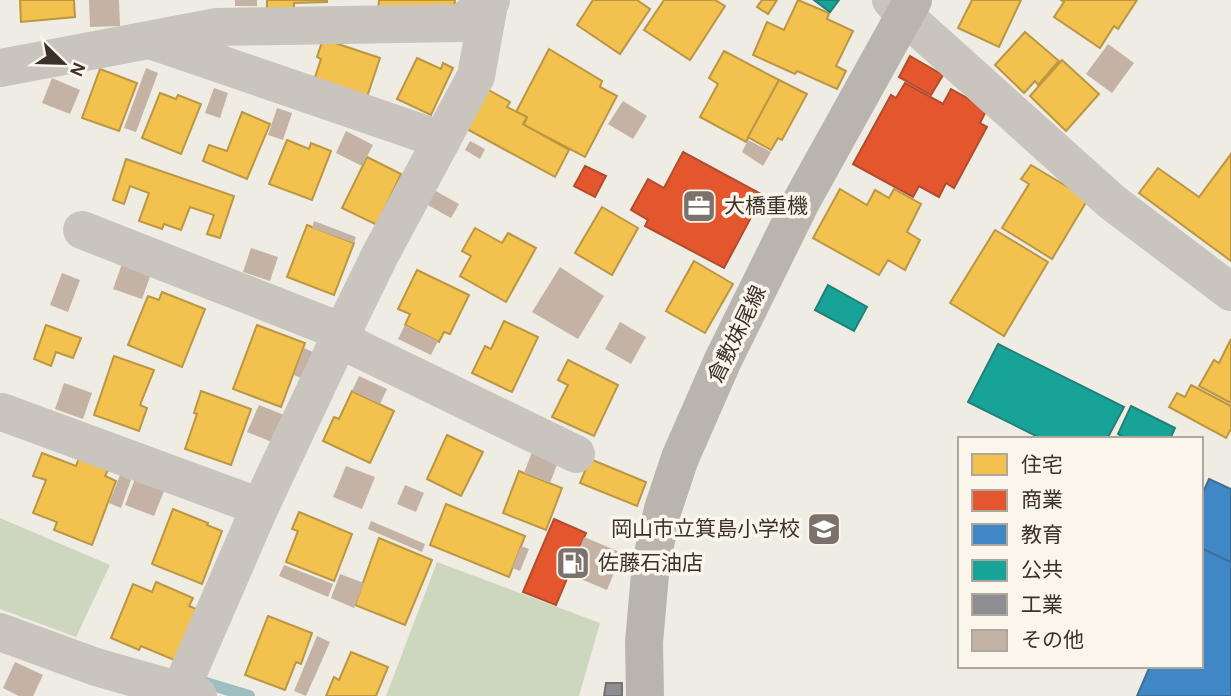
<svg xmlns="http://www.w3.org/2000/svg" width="1231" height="696" font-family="Karla,'Noto Sans JP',sans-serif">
	<rect width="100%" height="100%" fill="#efece4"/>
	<g fill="#cdd7be">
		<path d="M 0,518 L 110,565 L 76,637 L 0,609 Z"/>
		<path d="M 437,562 L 600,623 L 579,696 L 386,696 Z"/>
	</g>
	<g fill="#f2c14e" stroke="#bb9643" stroke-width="2">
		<path d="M 20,0 L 74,0 L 75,17 L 21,22 Z"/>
		<path d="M 267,0 L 327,0 L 327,2 L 294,3 L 294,10 L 267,11 Z"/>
		<path d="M 379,0 L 455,0 L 454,12 L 378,14 Z"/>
		<path d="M 593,0 L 637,0 L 650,9 L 620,54 L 577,25 Z"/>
		<path d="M 664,0 L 715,0 L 725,6 L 690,60 L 644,30 Z"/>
		<path d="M 762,0 L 777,0 L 768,14 L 757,7 Z"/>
		<path d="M 798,0 L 829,13 L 827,19 L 853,31 L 836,66 L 846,71 L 837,89 L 797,71 L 795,74 L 753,55 L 767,22 L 784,30 Z"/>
		<path d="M 972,0 L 1021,0 L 999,47 L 958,28 Z"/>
		<path d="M 1061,0 L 1137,0 L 1118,29 L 1114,26 L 1100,48 L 1054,17 L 1064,2 Z"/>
		<path d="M 1025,32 L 1059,61 L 1038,85 L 1035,81 L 1024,93 L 995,65 Z"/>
		<path d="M 323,39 L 380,58 L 367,97 L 314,80 L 321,59 L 317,57 Z"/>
		<path d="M 549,49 L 602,81 L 600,87 L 617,96 L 585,157 L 524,125 L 527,117 L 516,112 Z"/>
		<path d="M 724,51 L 779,80 L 746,142 L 700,117 L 718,84 L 709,78 Z"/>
		<path d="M 417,58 L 441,69 L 443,63 L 453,68 L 431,115 L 397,99 Z"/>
		<path d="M 1062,60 L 1099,94 L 1066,131 L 1030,96 Z"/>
		<path d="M 100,69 L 137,83 L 119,131 L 82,118 Z"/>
		<path d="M 779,80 L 807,94 L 782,140 L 778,138 L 771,150 L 748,137 Z"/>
		<path d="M 485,88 L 510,102 L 507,107 L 527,117 L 523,124 L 569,150 L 555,177 L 465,128 Z"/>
		<path d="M 160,93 L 176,99 L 178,95 L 201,104 L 181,154 L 142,138 Z"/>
		<path d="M 242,112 L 270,124 L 247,179 L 203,161 L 209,145 L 227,151 Z"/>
		<path d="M 287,140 L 309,149 L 311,143 L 331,151 L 312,200 L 269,184 Z"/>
		<path d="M 1231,154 L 1231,261 L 1139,193 L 1158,168 L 1199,197 Z"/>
		<path d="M 367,157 L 401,174 L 377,225 L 342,208 Z"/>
		<path d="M 126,159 L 234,196 L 220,238 L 207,234 L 214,215 L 190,207 L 181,230 L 164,224 L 162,229 L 139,221 L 149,193 L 130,186 L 124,204 L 113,200 Z"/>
		<path d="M 1031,165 L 1088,199 L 1052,259 L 1002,228 L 1029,184 L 1021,179 Z"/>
		<path d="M 840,189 L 867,205 L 875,190 L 889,198 L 894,189 L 921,204 L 907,232 L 920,240 L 905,270 L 888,260 L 879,275 L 813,238 Z"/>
		<path d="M 602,207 L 638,228 L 612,275 L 575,253 Z"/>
		<path d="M 307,225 L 354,243 L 334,295 L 287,277 Z"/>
		<path d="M 475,228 L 502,243 L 508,233 L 536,248 L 506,302 L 460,276 L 471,256 L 462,251 Z"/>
		<path d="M 995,230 L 1048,262 L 1004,336 L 950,303 Z"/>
		<path d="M 694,261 L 733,284 L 705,333 L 666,311 Z"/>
		<path d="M 417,270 L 469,295 L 450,334 L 444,332 L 439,342 L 405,325 L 410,314 L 398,309 Z"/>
		<path d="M 162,292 L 205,309 L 182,367 L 128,345 L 148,296 L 159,300 Z"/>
		<path d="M 504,321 L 538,337 L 512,392 L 472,373 L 485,346 L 491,349 Z"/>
		<path d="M 46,325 L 81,338 L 73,358 L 56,352 L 51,366 L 34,359 Z"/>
		<path d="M 257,325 L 305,343 L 281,407 L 233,389 Z"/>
		<path d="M 1231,339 L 1231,403 L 1199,386 L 1214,360 L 1219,363 Z"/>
		<path d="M 114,356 L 154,370 L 140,405 L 147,408 L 139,431 L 94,415 Z"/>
		<path d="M 568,360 L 618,385 L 594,436 L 552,417 L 568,385 L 558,380 Z"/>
		<path d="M 1191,385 L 1231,406 L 1231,429 L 1226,438 L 1169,407 L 1177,393 L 1185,397 Z"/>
		<path d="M 201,391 L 251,409 L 231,465 L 185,449 L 197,414 L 194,413 Z"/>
		<path d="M 352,391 L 394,411 L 370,463 L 323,441 L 334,417 L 339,419 Z"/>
		<path d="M 447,435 L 483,452 L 461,496 L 427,479 Z"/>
		<path d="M 42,453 L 76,466 L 79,458 L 108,470 L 105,476 L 116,481 L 92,545 L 54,530 L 57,522 L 33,513 L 46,480 L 33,476 Z"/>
		<path d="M 590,459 L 646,482 L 637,506 L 580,483 Z"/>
		<path d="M 519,471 L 562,488 L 546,530 L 503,513 Z"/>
		<path d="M 446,504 L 525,536 L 509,577 L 430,545 Z"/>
		<path d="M 173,509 L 208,523 L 207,525 L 222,531 L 202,584 L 152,564 Z"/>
		<path d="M 299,512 L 352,534 L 334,581 L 286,562 L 298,531 L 292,529 Z"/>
		<path d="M 379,538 L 432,560 L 405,625 L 355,605 Z"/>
		<path d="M 156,582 L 193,598 L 189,606 L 201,611 L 179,662 L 141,646 L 139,650 L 111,638 L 133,584 L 152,592 Z"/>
		<path d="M 268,616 L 312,633 L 301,664 L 296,662 L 285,690 L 245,675 Z"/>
		<path d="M 351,652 L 388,667 L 376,696 L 326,696 L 334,677 L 339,680 Z"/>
	</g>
	<g fill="#e4572e" stroke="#b14c2d" stroke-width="2">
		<path d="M 910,56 L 943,75 L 931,95 L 899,77 Z"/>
		<path d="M 905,83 L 943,104 L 951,89 L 987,109 L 980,123 L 987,127 L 954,188 L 946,183 L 939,197 L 919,186 L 913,197 L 853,164 L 891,95 L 896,98 Z"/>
		<path d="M 683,152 L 763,195 L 724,268 L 645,226 L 648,220 L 631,210 L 648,179 L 664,188 Z"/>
		<path d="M 585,166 L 606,176 L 595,197 L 574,186 Z"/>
		<path d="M 554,519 L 586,533 L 556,605 L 523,592 Z"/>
	</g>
	<g fill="#3f88c5" stroke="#3e6e96" stroke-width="2">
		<path d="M 1209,479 L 1231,489 L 1231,562 L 1201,549 L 1201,497 Z"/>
		<path d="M 1203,549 L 1231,562 L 1231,696 L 1137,696 L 1150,666 L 1201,666 Z"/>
	</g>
	<g fill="#17a398" stroke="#228177" stroke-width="2">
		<path d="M 814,0 L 839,0 L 830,12 Z"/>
		<path d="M 828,285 L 867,307 L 854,331 L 815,310 Z"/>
		<path d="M 998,344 L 1124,407 L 1107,439 L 1042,439 L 968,402 Z"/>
		<path d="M 1131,406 L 1175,428 L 1170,439 L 1128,439 L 1118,434 Z"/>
	</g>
	<path fill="#8d8d92" stroke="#747173" stroke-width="2" d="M 606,683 L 622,683 L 622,696 L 604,696 Z"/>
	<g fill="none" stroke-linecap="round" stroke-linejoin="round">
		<path stroke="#9ebec2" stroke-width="12" d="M 199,681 L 249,696"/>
	</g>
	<g fill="#c4b2a5">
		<path d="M 89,0 L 119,0 L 120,26 L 90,27 Z"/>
		<rect x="235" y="0" width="22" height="6"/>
		<path d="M 1108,44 L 1134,63 L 1112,93 L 1086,74 Z"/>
		<path d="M 146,68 L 158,73 L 136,132 L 124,128 Z"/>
		<path d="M 52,78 L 80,90 L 70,114 L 42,103 Z"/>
		<path d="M 214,88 L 228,93 L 220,118 L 205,113 Z"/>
		<path d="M 623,101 L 647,116 L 633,139 L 608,124 Z"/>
		<path d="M 277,108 L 292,113 L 283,140 L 268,135 Z"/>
		<path d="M 346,131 L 373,145 L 362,166 L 336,153 Z"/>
		<path d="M 748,140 L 771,152 L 763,166 L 742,152 Z"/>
		<path d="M 470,141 L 485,149 L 480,159 L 465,150 Z"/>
		<path d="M 434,190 L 459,204 L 451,218 L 426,204 Z"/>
		<path d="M 314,221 L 356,237 L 354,243 L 312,228 Z"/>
		<path d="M 251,248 L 278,257 L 270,281 L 243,272 Z"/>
		<path d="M 122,264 L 151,274 L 142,299 L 113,289 Z"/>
		<path d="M 560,267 L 604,296 L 578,339 L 532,312 Z"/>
		<path d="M 62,273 L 80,280 L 68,312 L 50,305 Z"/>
		<path d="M 620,322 L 646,337 L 631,364 L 605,349 Z"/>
		<path d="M 405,325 L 438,341 L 431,355 L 398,339 Z"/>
		<path d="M 304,348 L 313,352 L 303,379 L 294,375 Z"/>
		<path d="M 359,376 L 387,389 L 380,404 L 352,391 Z"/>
		<path d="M 64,383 L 92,393 L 83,419 L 55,409 Z"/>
		<path d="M 259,405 L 284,415 L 272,442 L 247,432 Z"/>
		<path d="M 532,452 L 558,462 L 550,483 L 524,473 Z"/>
		<path d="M 346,466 L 375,477 L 362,509 L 333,497 Z"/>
		<path d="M 120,475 L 131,480 L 121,508 L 109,503 Z"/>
		<path d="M 135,479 L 164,491 L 154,516 L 125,505 Z"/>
		<path d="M 405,485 L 424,493 L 416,512 L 397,504 Z"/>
		<path d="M 371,521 L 425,544 L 422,552 L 368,529 Z"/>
		<path d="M 584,537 L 622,553 L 607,590 L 569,574 Z"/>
		<path d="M 521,546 L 529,549 L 520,571 L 512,568 Z"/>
		<path d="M 284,565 L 333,584 L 328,597 L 279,576 Z"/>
		<path d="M 340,574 L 364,583 L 354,608 L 331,598 Z"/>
		<path d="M 317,636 L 330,642 L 306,696 L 294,691 Z"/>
		<path d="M 15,662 L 43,675 L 33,696 L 19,696 L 3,688 Z"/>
	</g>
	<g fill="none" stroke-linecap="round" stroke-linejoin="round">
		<g stroke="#c9c4bd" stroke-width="38">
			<path d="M 891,0 L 905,16 L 1112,202 L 1231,292"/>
			<path d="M 153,41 L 442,140"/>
			<path d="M 0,68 L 217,27 L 461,23 L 491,0"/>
			<path d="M 82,230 L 327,326 L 357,348 L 576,454"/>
			<path d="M 2,412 L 260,507"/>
			<path d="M 0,632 L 96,667 L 198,696"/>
			<path d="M 178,696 L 260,507 L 341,335 L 380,255 L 476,76 L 489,4"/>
		</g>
		<path stroke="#b9b4ad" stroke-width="38" d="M 645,696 L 644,642 L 651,563 L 663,509 L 680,458 L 723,360 L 802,200 L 913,0"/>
	</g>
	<defs>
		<g id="office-square" transform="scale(1.75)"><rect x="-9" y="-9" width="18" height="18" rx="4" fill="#7a726b" stroke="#fbf6ec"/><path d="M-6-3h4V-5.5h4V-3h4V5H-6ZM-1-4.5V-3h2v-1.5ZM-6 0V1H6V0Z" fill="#fff"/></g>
		<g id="school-square" transform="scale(1.75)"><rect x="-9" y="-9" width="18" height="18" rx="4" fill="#7a726b" stroke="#fbf6ec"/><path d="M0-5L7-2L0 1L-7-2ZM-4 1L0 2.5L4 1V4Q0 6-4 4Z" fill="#fff"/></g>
		<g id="fuel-square" transform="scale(1.75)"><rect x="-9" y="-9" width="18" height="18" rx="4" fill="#7a726b" stroke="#fbf6ec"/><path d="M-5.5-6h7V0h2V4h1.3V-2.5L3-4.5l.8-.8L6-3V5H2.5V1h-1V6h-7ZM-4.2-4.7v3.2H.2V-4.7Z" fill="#fff"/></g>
	</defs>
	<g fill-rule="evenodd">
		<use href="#office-square" x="699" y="206"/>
		<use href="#school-square" x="824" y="529"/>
		<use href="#fuel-square" x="573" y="563"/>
	</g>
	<g text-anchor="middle" stroke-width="7" stroke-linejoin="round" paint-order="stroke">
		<g font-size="21" fill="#3b312a" stroke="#fbf6ec" text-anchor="start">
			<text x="724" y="213">大橋重機</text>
			<text x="800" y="536" text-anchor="end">岡山市立箕島小学校</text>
			<text x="598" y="570">佐藤石油店</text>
		</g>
		<g font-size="21" fill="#3b312a" stroke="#fbf6ec">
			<text transform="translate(737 334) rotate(-64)" y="7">倉敷妹尾線</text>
		</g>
	</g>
	<rect x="958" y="437" width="245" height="231" fill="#fbf6ec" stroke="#aea79e" stroke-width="2"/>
	<rect x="972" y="454" width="35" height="21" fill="#f2c14e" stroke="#aea79e" stroke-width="2"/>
	<text x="1021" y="472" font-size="21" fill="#3b312a">住宅</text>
	<rect x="972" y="490" width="35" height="21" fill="#e4572e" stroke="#aea79e" stroke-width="2"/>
	<text x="1021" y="507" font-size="21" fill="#3b312a">商業</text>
	<rect x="972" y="524" width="35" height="21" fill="#3f88c5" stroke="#aea79e" stroke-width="2"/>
	<text x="1021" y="542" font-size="21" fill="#3b312a">教育</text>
	<rect x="972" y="560" width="35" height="21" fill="#17a398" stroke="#aea79e" stroke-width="2"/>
	<text x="1021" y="577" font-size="21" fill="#3b312a">公共</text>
	<rect x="972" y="594" width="35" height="21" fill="#8d8d92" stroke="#aea79e" stroke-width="2"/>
	<text x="1021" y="612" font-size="21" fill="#3b312a">工業</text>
	<rect x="972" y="630" width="35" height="21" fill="#c4b2a5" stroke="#aea79e" stroke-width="2"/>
	<text x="1021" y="647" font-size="21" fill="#3b312a">その他</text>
	<g transform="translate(63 63) rotate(113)" stroke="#fbf6ec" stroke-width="5" paint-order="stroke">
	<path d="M0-5L12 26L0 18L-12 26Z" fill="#3b312a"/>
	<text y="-10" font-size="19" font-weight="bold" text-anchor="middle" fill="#3b312a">N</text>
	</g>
</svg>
